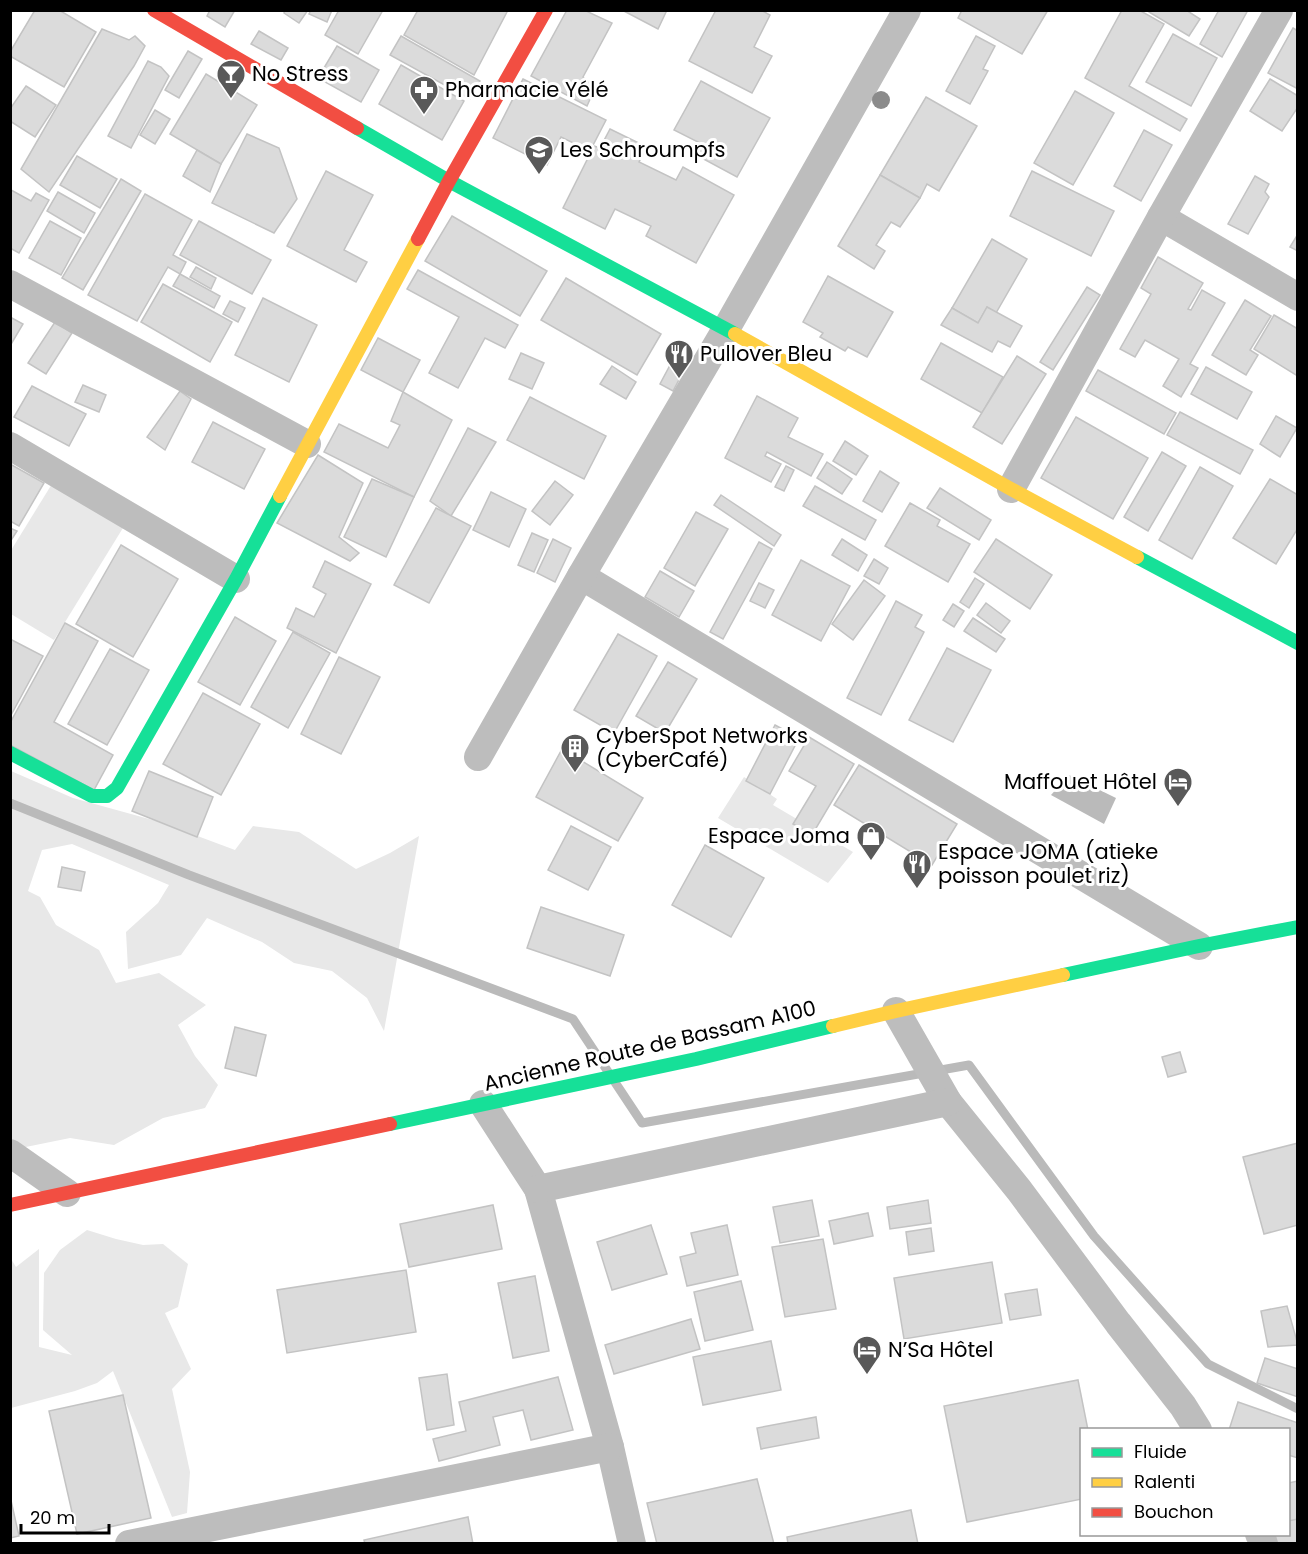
<svg xmlns="http://www.w3.org/2000/svg" width="1308" height="1554" font-family="Poppins,sans-serif">
	<rect width="100%" height="100%" fill="#fff"/>
	<g fill="#e8e8e8">
		<path d="M 55,479 L 126,523 L 54,640 L 11,614 L 10,552 Z"/>
		<path d="M 11,771 L 73,798 L 160,822 L 235,850 L 253,826 L 299,832 L 356,869 L 390,853 L 419,836 L 384,1031 L 367,998 L 332,971 L 294,963 L 262,942 L 207,918 L 181,955 L 128,969 L 126,932 L 158,903 L 169,885 L 72,844 L 42,850 L 28,891 L 40,897 L 56,925 L 99,950 L 116,983 L 159,973 L 206,1005 L 178,1025 L 195,1056 L 218,1085 L 205,1108 L 163,1118 L 114,1145 L 70,1138 L 11,1150 Z"/>
		<path d="M 744,777 L 777,799 L 773,805 L 853,852 L 828,883 L 718,818 Z"/>
		<path d="M 87,1230 L 116,1239 L 143,1245 L 163,1244 L 188,1264 L 178,1307 L 165,1313 L 191,1369 L 172,1389 L 190,1472 L 187,1513 L 172,1517 L 113,1371 L 97,1383 L 75,1391 L 11,1408 L 11,1259 L 16,1267 L 39,1249 L 39,1347 L 72,1355 L 43,1330 L 44,1273 L 60,1250 Z"/>
	</g>
	<path fill="#bababa" d="M 1069,775 L 1116,798 L 1104,824 L 1051,795 Z"/>
	<g fill="none" stroke-linecap="round" stroke-linejoin="round">
		<path stroke="#bababa" stroke-width="9" d="M 10,803 L 189,875 L 573,1019 L 642,1123 L 969,1065 L 1094,1236 L 1208,1364 L 1298,1409"/>
	</g>
	<g fill="#dbdbdb" stroke="#c3c3c3" stroke-width="1.5">
		<path d="M 35,10 L 59,10 L 96,32 L 64,87 L 10,56 L 10,52 Z"/>
		<path d="M 210,10 L 235,10 L 225,27 L 207,16 Z"/>
		<path d="M 285,10 L 308,10 L 299,23 L 284,13 Z"/>
		<path d="M 311,10 L 332,10 L 327,22 L 309,14 Z"/>
		<path d="M 339,10 L 383,10 L 358,54 L 325,35 Z"/>
		<path d="M 418,10 L 508,10 L 474,75 L 404,35 Z"/>
		<path d="M 567,10 L 584,10 L 612,23 L 583,77 L 595,88 L 587,106 L 531,76 Z"/>
		<path d="M 622,10 L 667,10 L 658,29 Z"/>
		<path d="M 716,10 L 761,10 L 770,15 L 754,47 L 772,56 L 752,93 L 689,61 Z"/>
		<path d="M 962,10 L 1048,10 L 1022,54 L 958,18 Z"/>
		<path d="M 1122,10 L 1139,10 L 1164,24 L 1129,86 L 1187,119 L 1180,131 L 1085,78 Z"/>
		<path d="M 1149,10 L 1186,10 L 1200,19 L 1189,36 L 1149,12 Z"/>
		<path d="M 1219,10 L 1248,10 L 1222,57 L 1200,44 Z"/>
		<path d="M 1293,28 L 1298,31 L 1298,89 L 1268,73 Z"/>
		<path d="M 102,29 L 129,40 L 135,36 L 145,46 L 134,66 L 49,192 L 21,169 Z"/>
		<path d="M 259,31 L 288,48 L 281,60 L 251,44 Z"/>
		<path d="M 1173,34 L 1217,58 L 1191,106 L 1146,82 Z"/>
		<path d="M 401,36 L 480,81 L 470,99 L 390,55 Z"/>
		<path d="M 976,36 L 995,46 L 983,69 L 988,71 L 970,104 L 946,91 Z"/>
		<path d="M 337,46 L 379,70 L 361,102 L 318,78 Z"/>
		<path d="M 188,51 L 202,59 L 179,98 L 165,90 Z"/>
		<path d="M 148,61 L 161,67 L 169,76 L 131,148 L 108,136 Z"/>
		<path d="M 401,65 L 464,101 L 442,140 L 379,104 Z"/>
		<path d="M 206,74 L 257,105 L 221,164 L 170,134 Z"/>
		<path d="M 523,79 L 606,120 L 590,151 L 561,137 L 547,165 L 493,138 Z"/>
		<path d="M 1270,79 L 1298,96 L 1298,107 L 1282,131 L 1250,111 Z"/>
		<path d="M 701,81 L 770,118 L 737,177 L 696,155 L 702,144 L 674,130 Z"/>
		<path d="M 26,86 L 56,105 L 35,137 L 10,121 L 10,109 Z"/>
		<path d="M 1075,91 L 1114,113 L 1073,185 L 1034,163 Z"/>
		<path d="M 926,97 L 977,126 L 939,191 L 927,184 L 920,198 L 880,175 Z"/>
		<path d="M 155,110 L 170,119 L 155,144 L 140,135 Z"/>
		<path d="M 610,129 L 647,147 L 639,162 L 676,180 L 683,167 L 734,195 L 696,263 L 646,236 L 651,226 L 615,209 L 605,229 L 563,208 L 594,146 L 600,148 Z"/>
		<path d="M 1144,130 L 1172,145 L 1141,201 L 1114,186 Z"/>
		<path d="M 247,134 L 279,148 L 297,199 L 274,233 L 212,203 Z"/>
		<path d="M 197,150 L 221,164 L 210,192 L 183,176 Z"/>
		<path d="M 77,156 L 117,179 L 100,208 L 60,185 Z"/>
		<path d="M 326,171 L 373,195 L 344,250 L 367,262 L 356,282 L 287,246 Z"/>
		<path d="M 1032,171 L 1114,211 L 1091,256 L 1010,216 Z"/>
		<path d="M 880,175 L 920,198 L 900,227 L 891,222 L 876,245 L 885,251 L 874,269 L 838,246 Z"/>
		<path d="M 1255,176 L 1269,184 L 1265,192 L 1269,197 L 1248,234 L 1228,224 Z"/>
		<path d="M 121,179 L 141,191 L 83,290 L 62,278 Z"/>
		<path d="M 11,190 L 31,201 L 36,193 L 49,200 L 19,253 L 10,248 Z"/>
		<path d="M 58,192 L 95,213 L 84,233 L 47,211 Z"/>
		<path d="M 145,194 L 192,220 L 173,255 L 186,262 L 180,274 L 168,267 L 137,321 L 88,295 Z"/>
		<path d="M 452,216 L 547,271 L 520,316 L 425,261 Z"/>
		<path d="M 50,221 L 81,238 L 61,275 L 29,258 Z"/>
		<path d="M 199,221 L 271,260 L 252,294 L 180,255 Z"/>
		<path d="M 1298,234 L 1298,251 L 1290,247 Z"/>
		<path d="M 992,239 L 1027,259 L 996,313 L 987,307 L 978,323 L 952,308 Z"/>
		<path d="M 1158,257 L 1203,283 L 1188,309 L 1191,310 L 1202,290 L 1225,303 L 1190,364 L 1198,368 L 1181,397 L 1163,386 L 1179,359 L 1145,340 L 1135,357 L 1120,349 L 1151,294 L 1141,288 Z"/>
		<path d="M 196,267 L 216,278 L 211,289 L 190,277 Z"/>
		<path d="M 418,270 L 518,325 L 505,348 L 485,338 L 458,388 L 429,373 L 459,317 L 407,289 Z"/>
		<path d="M 180,274 L 220,296 L 214,308 L 173,286 Z"/>
		<path d="M 828,276 L 893,312 L 867,357 L 848,347 L 845,351 L 820,337 L 823,333 L 803,322 Z"/>
		<path d="M 566,278 L 661,334 L 637,375 L 541,320 Z"/>
		<path d="M 163,284 L 232,322 L 210,362 L 141,322 Z"/>
		<path d="M 1087,287 L 1100,295 L 1053,370 L 1040,362 Z"/>
		<path d="M 263,298 L 317,325 L 289,382 L 235,355 Z"/>
		<path d="M 1245,300 L 1271,316 L 1250,350 L 1258,355 L 1246,375 L 1212,355 Z"/>
		<path d="M 230,301 L 245,308 L 238,322 L 223,314 Z"/>
		<path d="M 987,307 L 1022,326 L 1010,347 L 998,341 L 992,352 L 941,325 L 952,308 L 978,323 Z"/>
		<path d="M 1274,315 L 1298,329 L 1298,372 L 1296,375 L 1254,349 Z"/>
		<path d="M 10,317 L 23,324 L 10,346 Z"/>
		<path d="M 55,322 L 72,333 L 46,374 L 28,363 Z"/>
		<path d="M 378,338 L 420,360 L 403,392 L 361,370 Z"/>
		<path d="M 941,343 L 1003,377 L 982,413 L 921,379 Z"/>
		<path d="M 677,352 L 690,359 L 673,391 L 660,384 Z"/>
		<path d="M 521,353 L 544,363 L 532,389 L 509,379 Z"/>
		<path d="M 1017,356 L 1046,374 L 1002,444 L 973,427 Z"/>
		<path d="M 612,366 L 636,382 L 626,399 L 600,384 Z"/>
		<path d="M 1206,367 L 1252,392 L 1237,419 L 1191,394 Z"/>
		<path d="M 1098,370 L 1176,413 L 1164,434 L 1086,391 Z"/>
		<path d="M 83,385 L 106,395 L 99,412 L 75,402 Z"/>
		<path d="M 32,386 L 86,414 L 69,446 L 14,417 Z"/>
		<path d="M 180,391 L 191,399 L 165,450 L 147,437 Z"/>
		<path d="M 403,392 L 452,420 L 414,497 L 324,452 L 339,424 L 388,448 L 400,425 L 391,421 Z"/>
		<path d="M 757,396 L 798,418 L 788,437 L 823,454 L 811,476 L 767,452 L 765,456 L 781,464 L 771,482 L 725,458 Z"/>
		<path d="M 530,397 L 606,436 L 584,479 L 507,440 Z"/>
		<path d="M 1180,412 L 1253,450 L 1240,474 L 1167,435 Z"/>
		<path d="M 1276,416 L 1297,428 L 1280,457 L 1260,444 Z"/>
		<path d="M 1076,417 L 1148,458 L 1113,519 L 1041,478 Z"/>
		<path d="M 213,422 L 265,449 L 244,489 L 192,462 Z"/>
		<path d="M 468,428 L 496,442 L 451,516 L 430,501 Z"/>
		<path d="M 845,441 L 868,456 L 856,475 L 833,461 Z"/>
		<path d="M 1162,452 L 1186,466 L 1148,531 L 1124,517 Z"/>
		<path d="M 318,455 L 363,483 L 339,537 L 359,553 L 350,561 L 277,523 Z"/>
		<path d="M 827,462 L 852,479 L 842,494 L 817,478 Z"/>
		<path d="M 10,464 L 44,483 L 19,526 L 10,521 Z"/>
		<path d="M 786,466 L 794,470 L 784,491 L 775,487 Z"/>
		<path d="M 1200,467 L 1233,486 L 1192,559 L 1159,540 Z"/>
		<path d="M 880,471 L 899,483 L 882,512 L 863,501 Z"/>
		<path d="M 372,479 L 414,497 L 386,557 L 344,537 Z"/>
		<path d="M 1270,479 L 1298,495 L 1298,528 L 1276,564 L 1233,538 Z"/>
		<path d="M 555,481 L 573,495 L 550,525 L 532,511 Z"/>
		<path d="M 815,486 L 876,520 L 865,540 L 803,506 Z"/>
		<path d="M 940,488 L 991,520 L 979,540 L 927,508 Z"/>
		<path d="M 491,492 L 526,509 L 509,547 L 473,530 Z"/>
		<path d="M 721,495 L 781,535 L 774,546 L 714,505 Z"/>
		<path d="M 910,503 L 940,520 L 937,526 L 970,544 L 948,582 L 885,546 Z"/>
		<path d="M 436,508 L 471,526 L 429,603 L 394,585 Z"/>
		<path d="M 696,512 L 728,529 L 695,586 L 664,568 Z"/>
		<path d="M 10,528 L 17,531 L 10,542 Z"/>
		<path d="M 532,533 L 548,540 L 534,572 L 518,565 Z"/>
		<path d="M 553,539 L 571,548 L 555,582 L 537,573 Z"/>
		<path d="M 842,539 L 867,555 L 858,571 L 832,555 Z"/>
		<path d="M 996,539 L 1052,575 L 1030,609 L 974,572 Z"/>
		<path d="M 759,542 L 772,549 L 723,639 L 710,632 Z"/>
		<path d="M 121,545 L 178,579 L 133,657 L 76,624 Z"/>
		<path d="M 874,559 L 888,568 L 879,584 L 864,576 Z"/>
		<path d="M 801,560 L 850,586 L 821,641 L 772,615 Z"/>
		<path d="M 325,561 L 371,584 L 336,653 L 287,628 L 296,608 L 314,617 L 326,594 L 313,587 Z"/>
		<path d="M 660,571 L 694,591 L 679,617 L 645,597 Z"/>
		<path d="M 975,578 L 984,584 L 969,608 L 960,602 Z"/>
		<path d="M 864,580 L 885,596 L 853,640 L 832,624 Z"/>
		<path d="M 759,583 L 774,590 L 765,608 L 750,601 Z"/>
		<path d="M 896,601 L 922,615 L 915,627 L 924,632 L 881,715 L 847,698 Z"/>
		<path d="M 986,603 L 1010,621 L 1001,633 L 977,615 Z"/>
		<path d="M 953,604 L 964,611 L 954,627 L 943,620 Z"/>
		<path d="M 235,617 L 276,641 L 240,705 L 198,682 Z"/>
		<path d="M 973,618 L 1005,639 L 996,652 L 964,631 Z"/>
		<path d="M 65,623 L 98,641 L 54,722 L 113,755 L 94,790 L 10,745 L 10,723 Z"/>
		<path d="M 293,632 L 330,653 L 288,728 L 251,707 Z"/>
		<path d="M 618,634 L 657,656 L 614,733 L 574,710 Z"/>
		<path d="M 10,639 L 43,656 L 10,717 Z"/>
		<path d="M 947,648 L 991,670 L 953,742 L 909,720 Z"/>
		<path d="M 110,649 L 149,670 L 107,745 L 68,724 Z"/>
		<path d="M 339,657 L 380,677 L 341,754 L 301,734 Z"/>
		<path d="M 668,662 L 697,679 L 665,733 L 636,716 Z"/>
		<path d="M 203,693 L 260,724 L 221,795 L 163,764 Z"/>
		<path d="M 775,725 L 799,738 L 770,794 L 746,781 Z"/>
		<path d="M 809,737 L 854,764 L 812,835 L 793,824 L 816,786 L 789,771 Z"/>
		<path d="M 562,749 L 643,798 L 618,841 L 536,797 Z"/>
		<path d="M 859,765 L 957,824 L 932,865 L 834,805 Z"/>
		<path d="M 149,771 L 213,797 L 197,837 L 132,811 Z"/>
		<path d="M 571,826 L 611,847 L 588,890 L 548,870 Z"/>
		<path d="M 705,845 L 764,878 L 731,937 L 672,905 Z"/>
		<path d="M 62,867 L 85,872 L 81,891 L 58,887 Z"/>
		<path d="M 541,907 L 624,935 L 610,976 L 527,948 Z"/>
		<path d="M 235,1027 L 266,1035 L 256,1076 L 225,1068 Z"/>
		<path d="M 1180,1052 L 1186,1072 L 1168,1077 L 1162,1057 Z"/>
		<path d="M 1298,1143 L 1298,1225 L 1264,1234 L 1243,1157 Z"/>
		<path d="M 812,1200 L 819,1236 L 780,1243 L 773,1207 Z"/>
		<path d="M 928,1200 L 931,1223 L 890,1229 L 887,1207 Z"/>
		<path d="M 493,1205 L 502,1249 L 409,1267 L 400,1224 Z"/>
		<path d="M 868,1213 L 873,1236 L 834,1244 L 829,1221 Z"/>
		<path d="M 651,1225 L 667,1274 L 612,1290 L 597,1242 Z"/>
		<path d="M 727,1225 L 738,1275 L 687,1286 L 680,1257 L 696,1253 L 691,1233 Z"/>
		<path d="M 931,1228 L 934,1251 L 909,1255 L 906,1232 Z"/>
		<path d="M 823,1239 L 836,1309 L 785,1317 L 772,1247 Z"/>
		<path d="M 992,1262 L 1002,1323 L 904,1339 L 894,1278 Z"/>
		<path d="M 406,1270 L 416,1332 L 287,1353 L 277,1290 Z"/>
		<path d="M 535,1276 L 549,1351 L 513,1358 L 498,1283 Z"/>
		<path d="M 741,1281 L 753,1330 L 705,1341 L 694,1292 Z"/>
		<path d="M 1037,1289 L 1041,1315 L 1010,1320 L 1005,1294 Z"/>
		<path d="M 1287,1306 L 1298,1345 L 1268,1347 L 1261,1311 Z"/>
		<path d="M 691,1319 L 700,1349 L 614,1374 L 605,1345 Z"/>
		<path d="M 771,1341 L 781,1390 L 703,1405 L 693,1357 Z"/>
		<path d="M 1265,1358 L 1298,1369 L 1298,1397 L 1257,1383 Z"/>
		<path d="M 447,1374 L 454,1425 L 427,1430 L 419,1378 Z"/>
		<path d="M 558,1377 L 573,1430 L 531,1440 L 523,1410 L 493,1417 L 500,1445 L 439,1461 L 433,1439 L 466,1431 L 459,1402 Z"/>
		<path d="M 1078,1380 L 1088,1430 L 1082,1430 L 1082,1499 L 967,1522 L 944,1406 Z"/>
		<path d="M 123,1395 L 151,1518 L 77,1534 L 49,1411 Z"/>
		<path d="M 1238,1402 L 1298,1423 L 1298,1458 L 1288,1455 L 1288,1430 L 1229,1430 Z"/>
		<path d="M 816,1417 L 819,1438 L 761,1449 L 757,1428 Z"/>
		<path d="M 757,1479 L 774,1544 L 657,1544 L 647,1503 Z"/>
		<path d="M 1298,1481 L 1298,1523 L 1288,1525 L 1288,1483 Z"/>
		<path d="M 10,1496 L 19,1536 L 10,1538 Z"/>
		<path d="M 911,1510 L 918,1544 L 788,1544 L 787,1537 Z"/>
		<path d="M 468,1517 L 473,1544 L 365,1544 L 364,1540 Z"/>
		<path d="M 1298,1519 L 1298,1544 L 1277,1544 L 1275,1534 L 1288,1534 L 1288,1521 Z"/>
	</g>
	<g fill="none" stroke-linecap="round" stroke-linejoin="round">
		<g stroke="#bdbdbd" stroke-width="28">
			<path d="M 1161,217 L 1298,297"/>
			<path d="M 10,284 L 307,444"/>
			<path d="M 10,446 L 236,579"/>
			<path d="M 1011,489 L 1161,217 L 1279,10"/>
			<path d="M 581,576 L 1199,946"/>
			<path d="M 478,757 L 581,576 L 726,329 L 907,10"/>
			<path d="M 896,1011 L 948,1102 L 1019,1190 L 1118,1323 L 1183,1406 L 1198,1430"/>
			<path d="M 483,1104 L 538,1189 L 610,1447 L 632,1544"/>
			<path d="M 10,1153 L 67,1193"/>
			<path d="M 538,1189 L 948,1102"/>
			<path d="M 1259,1534 L 1264,1544"/>
			<path d="M 129,1544 L 610,1447"/>
		</g>
		<g stroke="#16e098" stroke-width="14">
			<path d="M 357,128 L 449,181 L 735,334"/>
			<path d="M 1137,557 L 1298,643"/>
			<path d="M 10,753 L 92,796 L 107,796 L 117,788 L 236,579 L 280,496"/>
			<path d="M 1063,975 L 1199,946 L 1298,927"/>
			<path d="M 390,1124 L 696,1059 L 833,1026"/>
		</g>
		<g stroke="#ffcf43" stroke-width="14">
			<path d="M 735,334 L 1011,489 L 1137,557"/>
			<path d="M 280,496 L 418,239"/>
			<path d="M 833,1026 L 896,1011 L 1063,975"/>
		</g>
		<g stroke="#f24e42" stroke-width="14">
			<path d="M 154,10 L 357,128"/>
			<path d="M 418,239 L 449,181 L 546,10"/>
			<path d="M 10,1205 L 390,1124"/>
		</g>
	</g>
	<circle fill="#8b8b8b" cx="881" cy="100" r="9"/>
	<defs>
		<g id="bar-pin" transform="scale(1.5)"><path d="M0 17L-7.5 6A9.5 9.5 0 1 1 7.5 6Z" fill="#595959" stroke="#fff"/><path d="M-6-5H6L.8 .8V4.5H3.5V6h-7V4.5H-.8V.8Z" fill="#fff"/></g>
		<g id="pharmacy-pin" transform="scale(1.5)"><path d="M0 17L-7.5 6A9.5 9.5 0 1 1 7.5 6Z" fill="#595959" stroke="#fff"/><path d="M-2-6h4v4h4v4h-4v4h-4v-4h-4v-4h4Z" fill="#fff"/></g>
		<g id="school-pin" transform="scale(1.5)"><path d="M0 17L-7.5 6A9.5 9.5 0 1 1 7.5 6Z" fill="#595959" stroke="#fff"/><path d="M0-5L7-2L0 1L-7-2ZM-4 1L0 2.5L4 1V4Q0 6-4 4Z" fill="#fff"/></g>
		<g id="restaurant-pin" transform="scale(1.5)"><path d="M0 17L-7.5 6A9.5 9.5 0 1 1 7.5 6Z" fill="#595959" stroke="#fff"/><path d="M-5-6h1v4h1v-4h1v4h1v-4h1v5L-1.5 .5V6h-2V.5L-5-1ZM5-6V6H3V1.5H1.5Q1.5-4 5-6Z" fill="#fff"/></g>
		<g id="building-pin" transform="scale(1.5)"><path d="M0 17L-7.5 6A9.5 9.5 0 1 1 7.5 6Z" fill="#595959" stroke="#fff"/><path d="M-4-6H4V6H1V3H-1V6H-4ZM-2.5-4.3h1.7v1.8h-1.7ZM.8-4.3h1.7v1.8H.8ZM-2.5-1h1.7V.8h-1.7ZM.8-1h1.7V.8H.8Z" fill="#fff"/></g>
		<g id="hotel-pin" transform="scale(1.5)"><path d="M0 17L-7.5 6A9.5 9.5 0 1 1 7.5 6Z" fill="#595959" stroke="#fff"/><path d="M-6-4.5h1.5V1H6V5H4.5V3h-9V5H-6ZM-4 0a1.8 1.8 0 1 1 3.6 0ZM.5 0V-2.5h3Q6-2.5 6 0Z" fill="#fff"/></g>
		<g id="shop-pin" transform="scale(1.5)"><path d="M0 17L-7.5 6A9.5 9.5 0 1 1 7.5 6Z" fill="#595959" stroke="#fff"/><path d="M-5-2.5h2.3a2.7 3.5 0 0 1 5.4 0H5L5.5 6h-11ZM-1.5-2.5h3a1.5 2.3 0 0 0-3 0Z" fill="#fff"/></g>
	</defs>
	<g fill-rule="evenodd">
		<use href="#bar-pin" x="231" y="74"/>
		<use href="#pharmacy-pin" x="424" y="90"/>
		<use href="#school-pin" x="539" y="150"/>
		<use href="#restaurant-pin" x="679" y="354"/>
		<use href="#building-pin" x="575" y="748"/>
		<use href="#hotel-pin" x="1178" y="782"/>
		<use href="#shop-pin" x="871" y="836"/>
		<use href="#restaurant-pin" x="917" y="864"/>
		<use href="#hotel-pin" x="867" y="1350"/>
	</g>
	<g text-anchor="middle" stroke-width="6" stroke-linejoin="round" paint-order="stroke">
		<g font-size="21" fill="#000" stroke="#fff" text-anchor="start">
			<text x="252" y="81">No Stress</text>
			<text x="445" y="97">Pharmacie Yélé</text>
			<text x="560" y="157">Les Schroumpfs</text>
			<text x="700" y="361">Pullover Bleu</text>
			<text x="596" y="743">CyberSpot Networks<tspan x="596" dy="24">(CyberCafé)</tspan></text>
			<text x="1157" y="789" text-anchor="end">Maffouet Hôtel</text>
			<text x="850" y="843" text-anchor="end">Espace Joma</text>
			<text x="938" y="859">Espace JOMA (atieke<tspan x="938" dy="24">poisson poulet riz)</tspan></text>
			<text x="888" y="1357">N’Sa Hôtel</text>
		</g>
		<g font-size="21" fill="#000" stroke="#fff">
			<text transform="translate(650 1046) rotate(-13)" y="7">Ancienne Route de Bassam A100</text>
		</g>
	</g>
	<rect width="1308" height="1554" fill="none" stroke="#000000" stroke-width="24"/>
	<rect x="1080" y="1428" width="210" height="108" fill="#ffffff" stroke="#999999" stroke-width="1.5"/>
	<rect x="1092" y="1448" width="30" height="9" fill="#16e098" stroke="#999999" stroke-width="1.5"/>
	<text x="1134" y="1458" font-size="18" fill="#000000">Fluide</text>
	<rect x="1092" y="1478" width="30" height="9" fill="#ffcf43" stroke="#999999" stroke-width="1.5"/>
	<text x="1134" y="1488" font-size="18" fill="#000000">Ralenti</text>
	<rect x="1092" y="1508" width="30" height="9" fill="#f24e42" stroke="#999999" stroke-width="1.5"/>
	<text x="1134" y="1518" font-size="18" fill="#000000">Bouchon</text>
	<path d="M21 1524v9h88v-9" fill="none" stroke="#000000" stroke-width="3"/>
	<text x="30" y="1524" font-size="18" fill="#000000" stroke="#ffffff" stroke-width="4.5" paint-order="stroke">20 m</text>
</svg>
